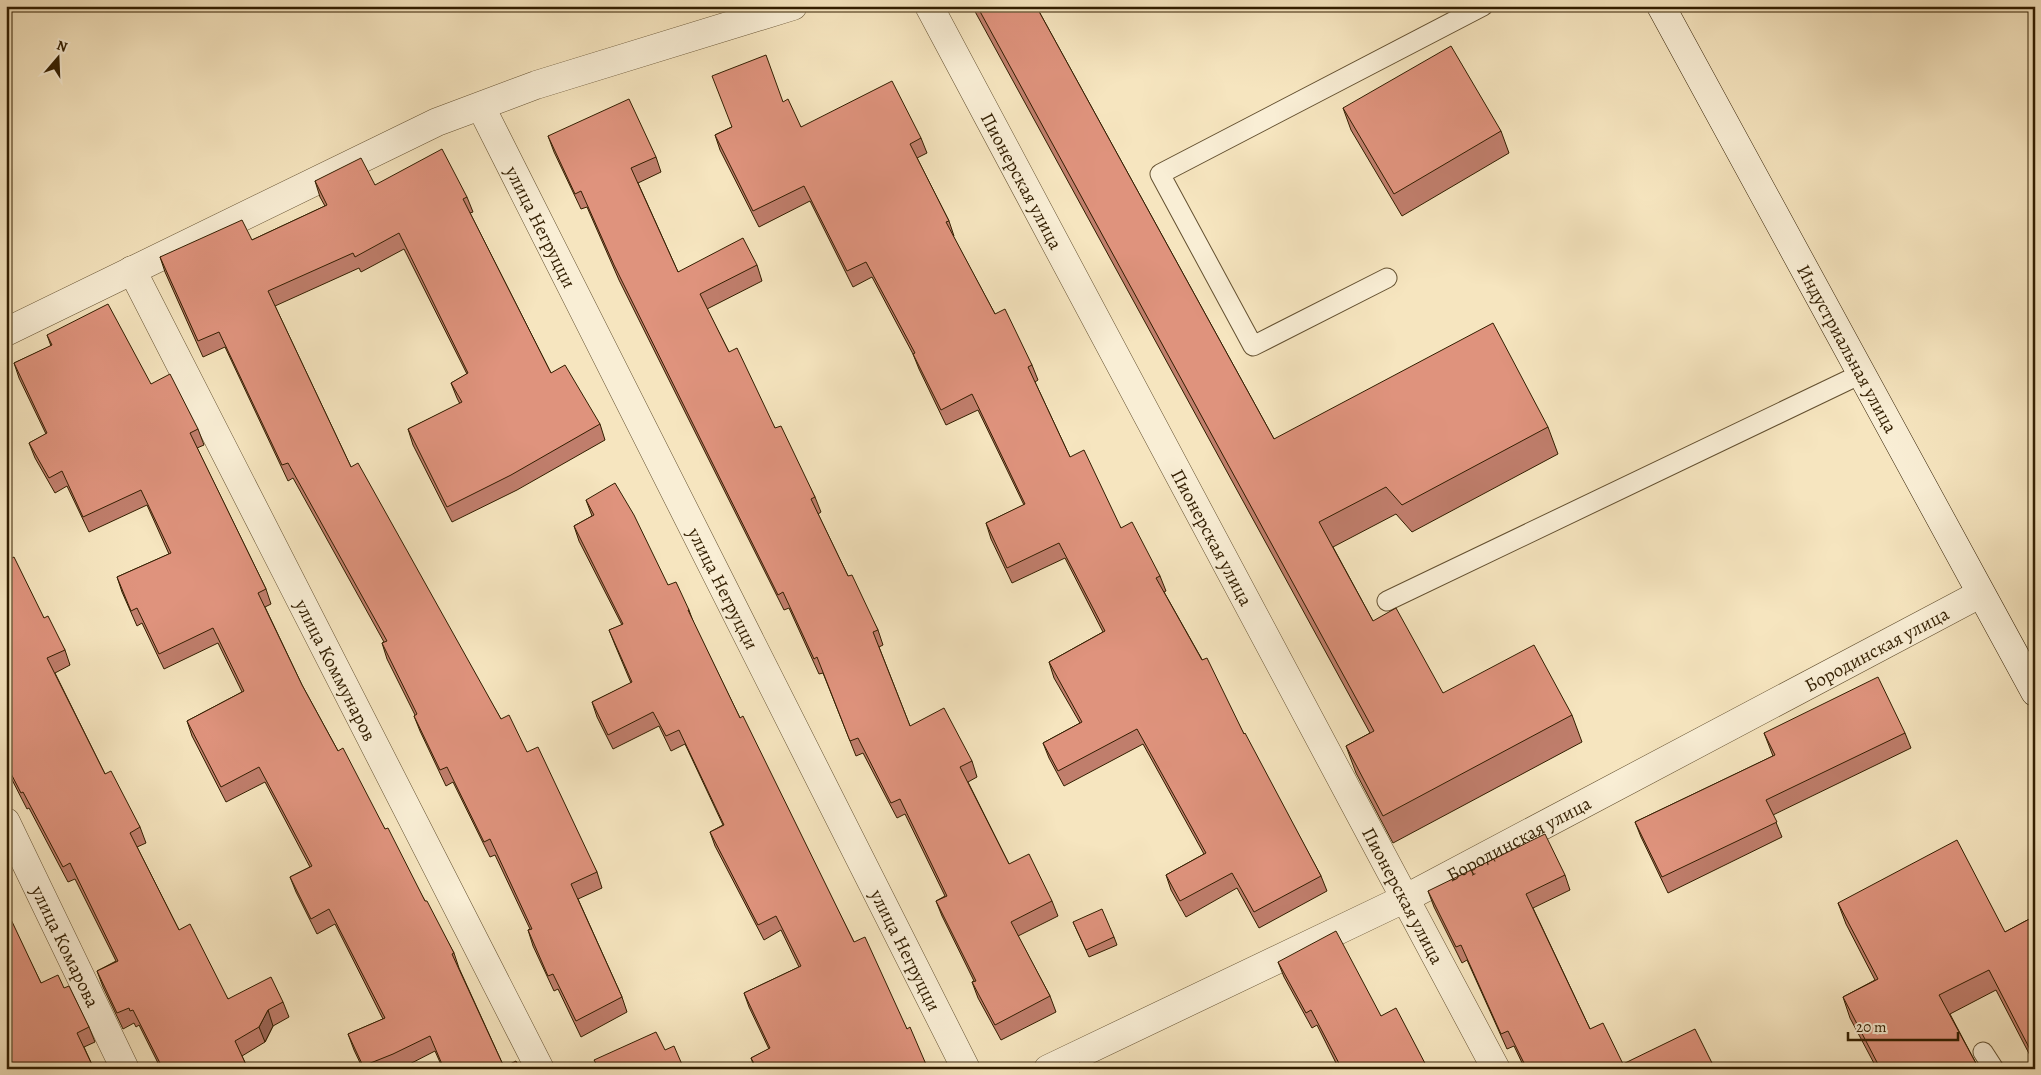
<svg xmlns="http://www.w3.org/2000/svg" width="2041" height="1075" font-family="Alegreya,serif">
	<rect width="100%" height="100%" fill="#f6e5bf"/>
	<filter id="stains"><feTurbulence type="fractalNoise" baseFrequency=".004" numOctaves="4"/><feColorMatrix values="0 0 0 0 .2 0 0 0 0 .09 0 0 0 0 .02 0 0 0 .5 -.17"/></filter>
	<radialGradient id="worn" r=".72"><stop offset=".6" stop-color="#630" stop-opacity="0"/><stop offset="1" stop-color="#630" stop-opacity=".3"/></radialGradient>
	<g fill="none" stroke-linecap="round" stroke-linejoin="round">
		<g stroke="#635030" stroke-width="21">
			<g id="service">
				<path d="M 1387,278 L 1253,346 L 1160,174 L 1483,6"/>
				<path d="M 1387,601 L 1861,374"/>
				<path d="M 1983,1052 L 1994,1069"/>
			</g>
		</g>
		<g stroke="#635030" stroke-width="29">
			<g id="minor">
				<path id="s1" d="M 929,6 L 1496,1069"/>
				<path id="s2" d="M 481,107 L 966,1069"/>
				<path id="s3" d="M 132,270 L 540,1069"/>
				<path d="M 6,332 L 437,122 L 536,85 L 793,6"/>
				<path id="s4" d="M 6,822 L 125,1069"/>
				<path id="s5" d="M 1048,1069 L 1406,898 L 1980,594"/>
			</g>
		</g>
		<g stroke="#321e00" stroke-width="29">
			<g id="secondary">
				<path id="s6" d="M 1661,6 L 2035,692"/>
			</g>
		</g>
		<use href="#service" stroke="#f9eed5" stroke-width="19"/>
		<use href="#minor" stroke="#f9eed5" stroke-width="28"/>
		<use href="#secondary" stroke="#f9eed5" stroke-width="28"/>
	</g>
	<g fill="#c07e6c" stroke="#321e00">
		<path d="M 972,6 L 1036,6 L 1274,439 L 1548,427 L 1558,454 L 1412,532 L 1396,514 L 1333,547 L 1373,621 L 1443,693 L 1572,715 L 1582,742 L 1393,843 L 1356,773 L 1346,746 L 1370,733 Z"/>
		<path d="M 783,102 L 801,127 L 921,138 L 927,153 L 917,158 L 949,221 L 954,236 L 953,236 L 995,314 L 1032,365 L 1038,380 L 1035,382 L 1070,457 L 1121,528 L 1160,576 L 1166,591 L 1164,592 L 1244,734 L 1321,876 L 1327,891 L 1259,928 L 1237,888 L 1186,917 L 1171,890 L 1166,875 L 1204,854 L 1143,744 L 1064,786 L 1049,758 L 1043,743 L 1080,723 L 1054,678 L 1049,662 L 1103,632 L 1065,558 L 1012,583 L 991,539 L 986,523 L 1024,505 L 978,410 L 946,425 L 919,369 L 913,354 L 872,277 L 853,287 L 810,201 L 759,227 L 720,150 L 715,135 Z"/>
		<path d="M 1343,108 L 1501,131 L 1509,153 L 1402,216 L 1351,130 Z"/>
		<path d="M 548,136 L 656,157 L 661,172 L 638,183 L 678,272 L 757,265 L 762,281 L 707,309 L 729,352 L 775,428 L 815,497 L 821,512 L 818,514 L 848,576 L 878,630 L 883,645 L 879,647 L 910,726 L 972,761 L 977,777 L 968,782 L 1009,864 L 1052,901 L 1058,916 L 1018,936 L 1050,996 L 1056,1012 L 1001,1040 L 978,998 L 972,982 L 974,981 L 942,916 L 936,901 L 945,896 L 905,814 L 897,818 L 863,753 L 856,756 L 823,673 L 819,674 L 789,608 L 784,610 L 619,280 L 587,207 L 581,209 L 554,152 Z"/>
		<path d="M 315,181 L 375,185 L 467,197 L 473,212 L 470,213 L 551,373 L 600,424 L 605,440 L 517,490 L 452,522 L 413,445 L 408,429 L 460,404 L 457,398 L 451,383 L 467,374 L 404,249 L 361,272 L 359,268 L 275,306 L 351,467 L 501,719 L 527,752 L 597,872 L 602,888 L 578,899 L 622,997 L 627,1012 L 581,1037 L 558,989 L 554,991 L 533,946 L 528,930 L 530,929 L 495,855 L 490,857 L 453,782 L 446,786 L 420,731 L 414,716 L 415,715 L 387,659 L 382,643 L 384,642 L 293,478 L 288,481 L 225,347 L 203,357 L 165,272 L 160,257 L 252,240 L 325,206 L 320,197 Z"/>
		<path d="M 47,335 L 151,384 L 198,429 L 204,445 L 197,448 L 266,589 L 271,604 L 265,607 L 302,685 L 338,751 L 385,829 L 454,953 L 459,968 L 504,1067 L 520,1069 L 443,1069 L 435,1051 L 400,1069 L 363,1069 L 354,1050 L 348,1034 L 383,1019 L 335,924 L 317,934 L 296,892 L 290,877 L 310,867 L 265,782 L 226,802 L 192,736 L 187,721 L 242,692 L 218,643 L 164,669 L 142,623 L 137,626 L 122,592 L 117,577 L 169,554 L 147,505 L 89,532 L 67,486 L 55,493 L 35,458 L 29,443 L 46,434 L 19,378 L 14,363 L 51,346 Z"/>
		<path d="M 586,500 L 668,585 L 689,610 L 694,624 L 740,718 L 854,942 L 907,1029 L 928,1069 L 755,1069 L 751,1058 L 769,1049 L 749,1007 L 744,993 L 799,967 L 781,930 L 764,940 L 715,846 L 710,832 L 723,825 L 685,744 L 671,751 L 659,726 L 613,749 L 597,717 L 592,702 L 631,683 L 615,645 L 609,630 L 622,625 L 579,541 L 574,526 L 592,516 Z"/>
		<path d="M 6,561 L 65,650 L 70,665 L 55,673 L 105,774 L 140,827 L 146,843 L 137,847 L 179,930 L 228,999 L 283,1002 L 289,1017 L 273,1026 L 265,1042 L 242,1056 L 248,1069 L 161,1069 L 139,1025 L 136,1027 L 134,1023 L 123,1029 L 103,987 L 97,971 L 116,961 L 75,879 L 68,882 L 29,808 L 27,809 L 6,768 Z"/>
		<path d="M 1764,733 L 1905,733 L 1911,748 L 1773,815 L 1782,837 L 1668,893 L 1641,837 L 1635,822 L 1773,756 Z"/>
		<path d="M 1565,875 L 1570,890 L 1533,908 L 1590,1029 L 1623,1064 L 1712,1063 L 1714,1069 L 1525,1069 L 1514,1046 L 1507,1049 L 1467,960 L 1462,963 L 1434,907 L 1428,891 Z"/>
		<path d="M 1838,903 L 2005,932 L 2035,916 L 2035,1065 L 1996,990 L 1950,1014 L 1979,1069 L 1877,1069 L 1850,1018 L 1843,997 L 1875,980 L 1846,924 Z"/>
		<path d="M 6,912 L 41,983 L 64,988 L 89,1027 L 95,1042 L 84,1047 L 94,1069 L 9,1069 L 6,1063 Z"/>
		<path d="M 1073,922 L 1114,937 L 1117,945 L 1089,957 Z"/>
		<path d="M 1278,962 L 1381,1016 L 1428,1069 L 1339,1069 L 1317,1025 L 1312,1028 L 1284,977 Z"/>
	</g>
	<path fill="#9c6758" stroke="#321e00" d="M 268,1010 L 273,1026 L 265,1042 L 259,1027 Z"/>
	<g fill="#df937d" stroke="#321e00">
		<path d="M 977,6 L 1036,6 L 1274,439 L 1493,323 L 1548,427 L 1402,505 L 1386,487 L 1319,522 L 1373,621 L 1396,608 L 1443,693 L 1534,645 L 1572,715 L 1383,816 L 1346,746 L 1374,731 Z"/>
		<path d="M 1451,46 L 1501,131 L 1394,194 L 1343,108 Z"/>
		<path d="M 766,55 L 783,102 L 788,99 L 801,127 L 892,81 L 921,138 L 910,144 L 949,221 L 946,222 L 995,314 L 1005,309 L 1032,365 L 1028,367 L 1070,457 L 1084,450 L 1121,528 L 1132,522 L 1160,576 L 1156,578 L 1202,660 L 1207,658 L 1244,734 L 1245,733 L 1321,876 L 1254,912 L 1232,873 L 1180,901 L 1166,875 L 1206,853 L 1137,729 L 1058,771 L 1043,743 L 1082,722 L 1049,662 L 1105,631 L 1059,543 L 1007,568 L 986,523 L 1025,504 L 972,394 L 941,410 L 913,354 L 915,353 L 866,262 L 847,271 L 804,186 L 753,211 L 715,135 L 732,127 L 712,76 Z"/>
		<path d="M 629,99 L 656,157 L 631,168 L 678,272 L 743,238 L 757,265 L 700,294 L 729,352 L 737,348 L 775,428 L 781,426 L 815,497 L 811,499 L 848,576 L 852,575 L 878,630 L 873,632 L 910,726 L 944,708 L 972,761 L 960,767 L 1009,864 L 1029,854 L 1052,901 L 1011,922 L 1050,996 L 995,1025 L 972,982 L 976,981 L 936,901 L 947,896 L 900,799 L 891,803 L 858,738 L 850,741 L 817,657 L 814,659 L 783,592 L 778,595 L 614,265 L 581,191 L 575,194 L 548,136 Z"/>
		<path d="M 442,149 L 467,197 L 463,199 L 551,373 L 565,365 L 600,424 L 511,475 L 447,507 L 408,429 L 462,402 L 451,383 L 468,373 L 399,233 L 355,257 L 353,253 L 268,291 L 351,467 L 358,463 L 501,719 L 509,715 L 527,752 L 538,747 L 597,872 L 571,884 L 622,997 L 576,1021 L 553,974 L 548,976 L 528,930 L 532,929 L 490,839 L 484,842 L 447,767 L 440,770 L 414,716 L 417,714 L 382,643 L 387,641 L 288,463 L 282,465 L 219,332 L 198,341 L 160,257 L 242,220 L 252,240 L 327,205 L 315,181 L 361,158 L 375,185 Z"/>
		<path d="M 108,304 L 151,384 L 170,374 L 198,429 L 190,433 L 266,589 L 258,593 L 302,685 L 338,751 L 343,748 L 385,829 L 388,828 L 425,901 L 427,901 L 454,953 L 452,954 L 504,1067 L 516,1061 L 520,1069 L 444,1069 L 430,1036 L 393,1054 L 363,1066 L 348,1034 L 385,1018 L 329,909 L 311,919 L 290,877 L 312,866 L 259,767 L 221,787 L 187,721 L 244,691 L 213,628 L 159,654 L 137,608 L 131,611 L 117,577 L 171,553 L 141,490 L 83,517 L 62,471 L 49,478 L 29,443 L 47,433 L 14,363 L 52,345 L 47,335 Z"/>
		<path d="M 615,483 L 634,515 L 668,585 L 676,582 L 689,610 L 688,610 L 740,718 L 743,716 L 854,942 L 865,937 L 907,1029 L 910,1027 L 928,1069 L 757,1069 L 751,1058 L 770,1048 L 744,993 L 801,966 L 776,916 L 758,925 L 710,832 L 724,825 L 679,730 L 666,736 L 653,712 L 608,735 L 592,702 L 632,682 L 609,630 L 623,624 L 574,526 L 594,515 L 586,500 Z"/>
		<path d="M 14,557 L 44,618 L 48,616 L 65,650 L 47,658 L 105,774 L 111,771 L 140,827 L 130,833 L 179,930 L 190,924 L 228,999 L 271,977 L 283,1002 L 268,1010 L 259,1027 L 235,1041 L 248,1069 L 163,1069 L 133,1010 L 130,1011 L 129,1008 L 117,1013 L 97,971 L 118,961 L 70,863 L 63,867 L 23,792 L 21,793 L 6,764 L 6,561 Z"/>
		<path d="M 1878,677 L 1905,733 L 1766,800 L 1777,822 L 1662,877 L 1635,822 L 1775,755 L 1764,733 Z"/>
		<path d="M 1545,834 L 1565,875 L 1526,894 L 1590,1029 L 1603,1023 L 1623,1064 L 1695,1029 L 1712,1063 L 1700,1069 L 1527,1069 L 1508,1031 L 1501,1034 L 1461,945 L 1456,947 L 1428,891 Z"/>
		<path d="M 1957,840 L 2005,932 L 2035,916 L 2035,1059 L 1989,970 L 1939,995 L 1979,1069 L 1879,1069 L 1880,1068 L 1843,997 L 1878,979 L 1838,903 Z"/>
		<path d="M 1102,909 L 1114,937 L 1086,950 L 1073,922 Z"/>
		<path d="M 7,911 L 41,983 L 58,975 L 64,988 L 69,986 L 89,1027 L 77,1033 L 94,1069 L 11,1069 L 6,1059 Z"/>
		<path d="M 1336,931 L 1381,1016 L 1396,1008 L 1428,1069 L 1342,1069 L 1311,1010 L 1306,1013 L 1278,962 Z"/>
		<path d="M 656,1032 L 665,1050 L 674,1046 L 684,1069 L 599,1069 L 594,1060 Z"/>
		<path d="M 1080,1063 L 1083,1069 L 1068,1069 Z"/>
	</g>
	<g text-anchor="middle" stroke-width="5" stroke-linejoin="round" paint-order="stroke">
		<g font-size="19" fill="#321e00" stroke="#f9eed5">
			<text dy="7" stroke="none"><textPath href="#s1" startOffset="198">Пионерская улица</textPath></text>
			<text dy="7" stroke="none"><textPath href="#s2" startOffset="134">улица Негруцци</textPath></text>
			<text dy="7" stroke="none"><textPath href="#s6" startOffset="390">Индустриальная улица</textPath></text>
			<text dy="7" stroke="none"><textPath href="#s1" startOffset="602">Пионерская улица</textPath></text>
			<text dy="7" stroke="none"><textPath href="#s2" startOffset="539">улица Негруцци</textPath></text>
			<text dy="7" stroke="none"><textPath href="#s5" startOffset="929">Бородинская улица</textPath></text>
			<text dy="7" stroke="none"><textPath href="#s3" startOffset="449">улица Коммунаров</textPath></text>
			<text dy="7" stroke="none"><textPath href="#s5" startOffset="524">Бородинская улица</textPath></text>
			<text dy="7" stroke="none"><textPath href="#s1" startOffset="1008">Пионерская улица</textPath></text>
			<text dy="7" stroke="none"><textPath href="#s4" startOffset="138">улица Комарова</textPath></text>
			<text dy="7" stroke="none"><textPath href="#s2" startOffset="944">улица Негруцци</textPath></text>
		</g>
	</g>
	<rect width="2041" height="1075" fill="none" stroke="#f6e5bf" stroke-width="25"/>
	<rect x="8" y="8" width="2026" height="1060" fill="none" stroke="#321e00" stroke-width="2.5"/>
	<rect x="12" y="12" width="2016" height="1050" fill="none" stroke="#321e00"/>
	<g transform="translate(58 58) rotate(19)" stroke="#f9eed5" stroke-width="4" paint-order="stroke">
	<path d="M0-4L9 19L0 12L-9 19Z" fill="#321e00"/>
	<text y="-8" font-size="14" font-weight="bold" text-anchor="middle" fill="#321e00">N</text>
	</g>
	<path d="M1848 1032v8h110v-8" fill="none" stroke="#321e00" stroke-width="2.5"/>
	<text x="1856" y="1032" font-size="15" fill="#321e00" stroke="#f9eed5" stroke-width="4" paint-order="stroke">20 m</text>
	<rect width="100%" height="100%" filter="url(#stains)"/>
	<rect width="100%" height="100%" fill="url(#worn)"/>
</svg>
